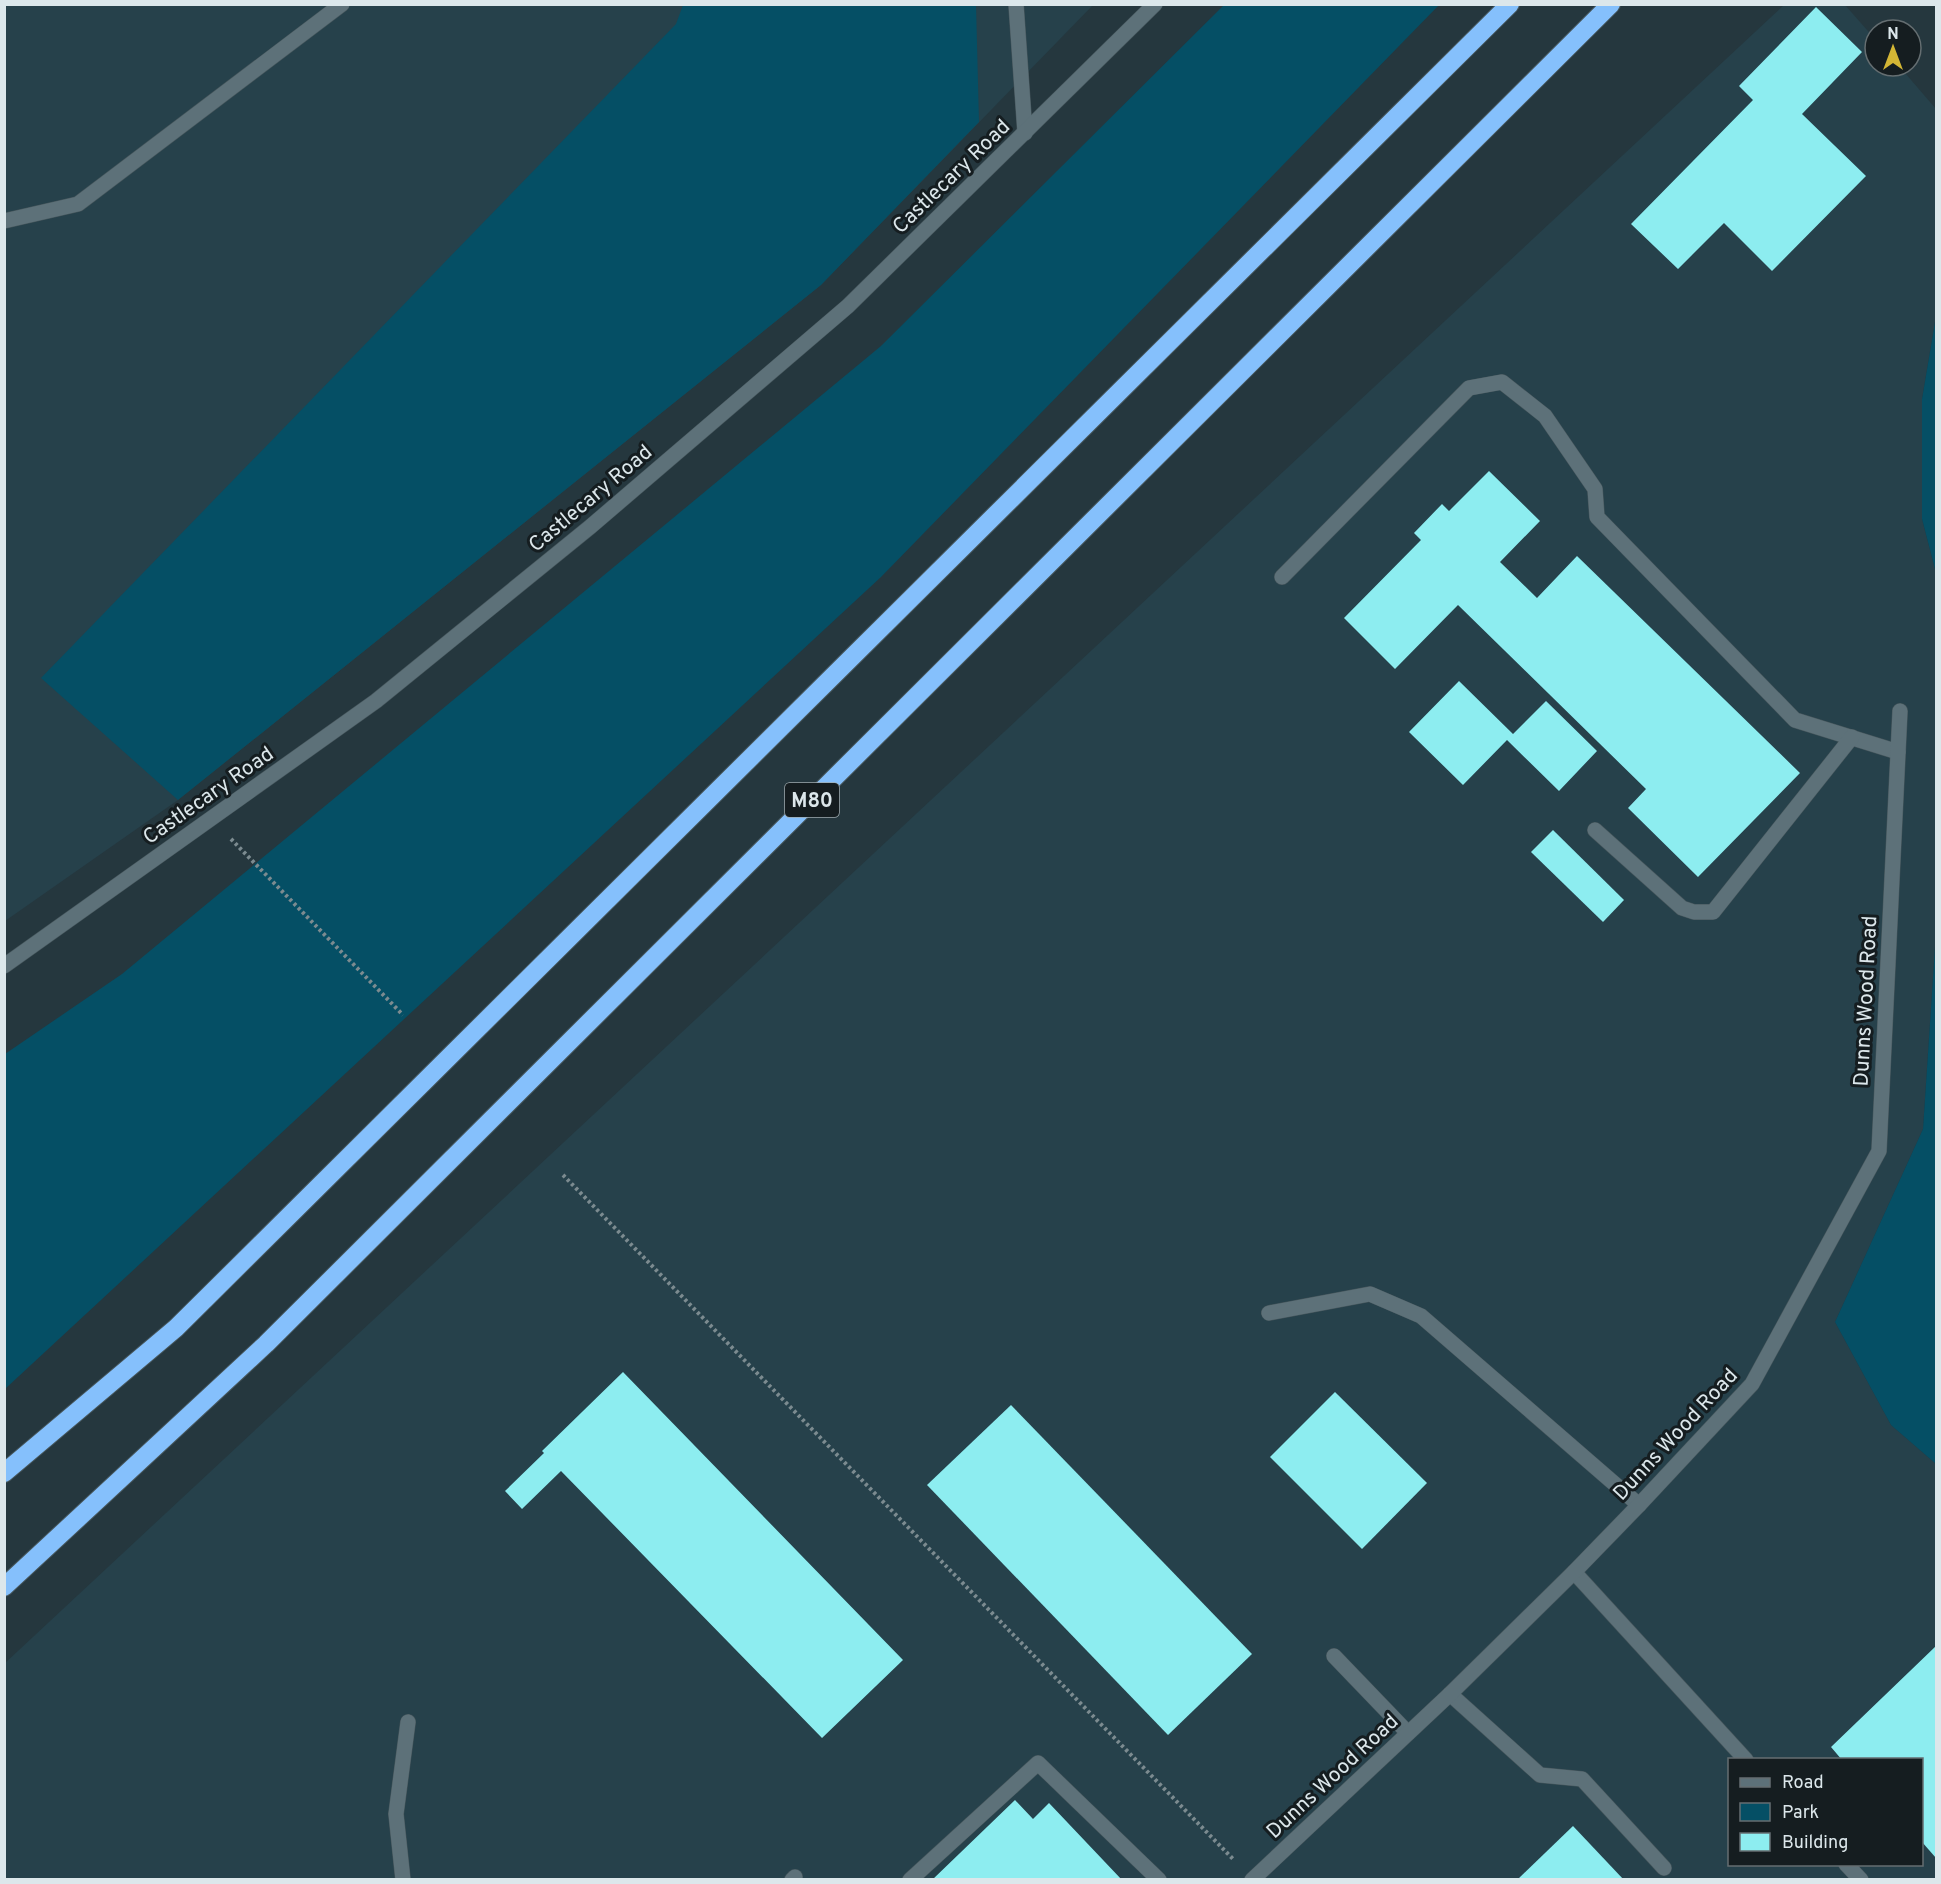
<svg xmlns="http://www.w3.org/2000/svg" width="1941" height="1884" font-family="Overpass,sans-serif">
	<rect width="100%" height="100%" fill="#25373e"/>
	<g fill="#26414b" fill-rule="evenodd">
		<path d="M 5,5 L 1093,5 L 821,285 L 178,800 L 5,921 Z"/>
		<path d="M 1784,5 L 1845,5 L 1875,39 L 1875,66 L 1899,66 L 1936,109 L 1936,316 L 1922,399 L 1922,519 L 1936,573 L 1936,932 L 1923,1129 L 1835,1322 L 1891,1425 L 1936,1464 L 1936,1879 L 5,1879 L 4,1664 ZM 1730,1760 L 1922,1760 L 1922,1864 L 1730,1864 Z"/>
	</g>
	<g fill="#054f65">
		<path d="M 1225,4 L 1439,5 L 881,577 L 5,1389 L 5,1054 L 122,974 L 881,346 Z"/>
		<path d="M 683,5 L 976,5 L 979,122 L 821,285 L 178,800 L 41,678 L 676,24 Z"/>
		<path d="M 1936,316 L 1936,573 L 1922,519 L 1922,399 Z"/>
		<path d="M 1936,932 L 1936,1464 L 1891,1425 L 1835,1322 L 1923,1129 Z"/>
	</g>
	<g fill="#8dedf0">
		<path d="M 1816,7 L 1862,52 L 1802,114 L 1866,176 L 1772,271 L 1724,223 L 1678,269 L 1631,224 L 1753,100 L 1739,86 Z"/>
		<path d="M 1489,471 L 1540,521 L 1500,562 L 1537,598 L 1577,556 L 1800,773 L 1698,877 L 1628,808 L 1646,789 L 1458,605 L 1395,669 L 1344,618 L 1421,540 L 1414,533 L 1442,504 L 1449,511 Z"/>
		<path d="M 1459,681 L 1513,734 L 1546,701 L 1597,751 L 1559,791 L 1507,740 L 1463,785 L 1409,732 Z"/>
		<path d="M 1553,830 L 1624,900 L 1603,922 L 1531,852 Z"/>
		<path d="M 623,1372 L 903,1660 L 822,1738 L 561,1471 L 522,1509 L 505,1491 L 544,1453 L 542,1451 Z"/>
		<path d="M 1335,1392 L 1427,1483 L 1362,1549 L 1270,1457 Z"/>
		<path d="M 1011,1405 L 1252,1654 L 1168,1735 L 927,1485 Z"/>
		<path d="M 1936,1646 L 1936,1858 L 1922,1842 L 1922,1760 L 1842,1760 L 1831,1747 Z"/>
		<path d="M 1015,1800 L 1033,1819 L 1049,1803 L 1122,1880 L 932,1880 Z"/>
		<path d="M 1573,1826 L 1624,1880 L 1517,1880 Z"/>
	</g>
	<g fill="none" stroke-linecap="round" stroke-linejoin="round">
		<g stroke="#46565c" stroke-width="16">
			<g id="lane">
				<path d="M 1016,4 L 1025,133"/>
				<path d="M 4,221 L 78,204 L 342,4"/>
				<path d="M 1282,577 L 1469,388 L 1502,382 L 1545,416 L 1595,489 L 1597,517 L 1795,720 L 1898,752"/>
				<path d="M 1595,830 L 1682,908 L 1694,912 L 1713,912 L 1852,737"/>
				<path d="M 1269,1313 L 1370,1294 L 1421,1316 L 1639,1505"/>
				<path d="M 1574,1572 L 1746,1760"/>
				<path d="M 1334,1656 L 1408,1733"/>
				<path d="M 1450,1694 L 1540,1775 L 1582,1779 L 1664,1868"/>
				<path d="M 1846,1864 L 1861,1880"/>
				<path d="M 403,1880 L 396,1814 L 408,1722"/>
				<path d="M 792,1880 L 795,1877"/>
				<path d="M 910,1880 L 1038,1763 L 1159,1880"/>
			</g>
		</g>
		<g stroke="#46565c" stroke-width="16">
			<path id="street" d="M 1252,1880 L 1450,1694 L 1574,1572 L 1639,1505 L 1752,1384 L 1879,1151 L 1900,711"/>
		</g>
		<g stroke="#46565c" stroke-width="16">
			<path id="secondary" d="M 4,966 L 376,701 L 590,527 L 848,306 L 1155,4"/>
		</g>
		<g stroke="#46565c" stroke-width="20">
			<g id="highway">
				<path d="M 4,1473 L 176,1328 L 1510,4"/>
				<path d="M 4,1587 L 266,1344 L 1611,4"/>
			</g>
		</g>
		<g stroke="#7c8b90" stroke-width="4" stroke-dasharray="3 3" stroke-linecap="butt">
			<path d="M 231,839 L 403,1015"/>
			<path d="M 563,1175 L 1233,1859"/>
		</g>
		<use href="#lane" stroke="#5d7179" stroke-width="15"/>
		<use href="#street" stroke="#5d7179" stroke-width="15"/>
		<use href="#secondary" stroke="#5d7179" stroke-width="15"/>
		<use href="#highway" stroke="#85c0fc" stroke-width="18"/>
	</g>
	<g text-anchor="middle" stroke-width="6" stroke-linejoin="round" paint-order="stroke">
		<rect fill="#151d20" stroke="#a0aaae" stroke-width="1.5" x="785" y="783" width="54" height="34" rx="4.5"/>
		<g font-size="20" font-weight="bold" fill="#dce7eb">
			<text x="812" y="807">M80</text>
		</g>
		<g font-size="21" fill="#dce7eb" stroke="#151d20">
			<text transform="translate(951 176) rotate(-44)" y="7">Castlecary Road</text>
			<text transform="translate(590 498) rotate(-40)" y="7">Castlecary Road</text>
			<text transform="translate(208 795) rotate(-35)" y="7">Castlecary Road</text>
			<text transform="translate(1865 1001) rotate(-87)" y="7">Dunns Wood Road</text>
			<text transform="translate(1675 1434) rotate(-47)" y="7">Dunns Wood Road</text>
			<text transform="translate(1332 1776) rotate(-43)" y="7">Dunns Wood Road</text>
		</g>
	</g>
	<rect width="1941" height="1884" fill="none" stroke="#dce7eb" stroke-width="12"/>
	<rect x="1728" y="1758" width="195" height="108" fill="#151d20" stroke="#656e71" stroke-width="1.5"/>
	<rect x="1740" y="1778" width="30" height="9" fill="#5d7179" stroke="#656e71" stroke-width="1.5"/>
	<text x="1782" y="1788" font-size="18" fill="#dce7eb">Road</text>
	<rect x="1740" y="1803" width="30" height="18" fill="#054f65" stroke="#656e71" stroke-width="1.5"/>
	<text x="1782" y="1818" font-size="18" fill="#dce7eb">Park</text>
	<rect x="1740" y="1833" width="30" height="18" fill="#8dedf0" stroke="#656e71" stroke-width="1.5"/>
	<text x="1782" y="1848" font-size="18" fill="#dce7eb">Building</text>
	<g transform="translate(1893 48)"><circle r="28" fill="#151d20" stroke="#656e71" stroke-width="1.5"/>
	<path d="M0-4.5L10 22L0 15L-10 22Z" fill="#d3b635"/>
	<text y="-9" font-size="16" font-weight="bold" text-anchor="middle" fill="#dce7eb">N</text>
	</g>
</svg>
